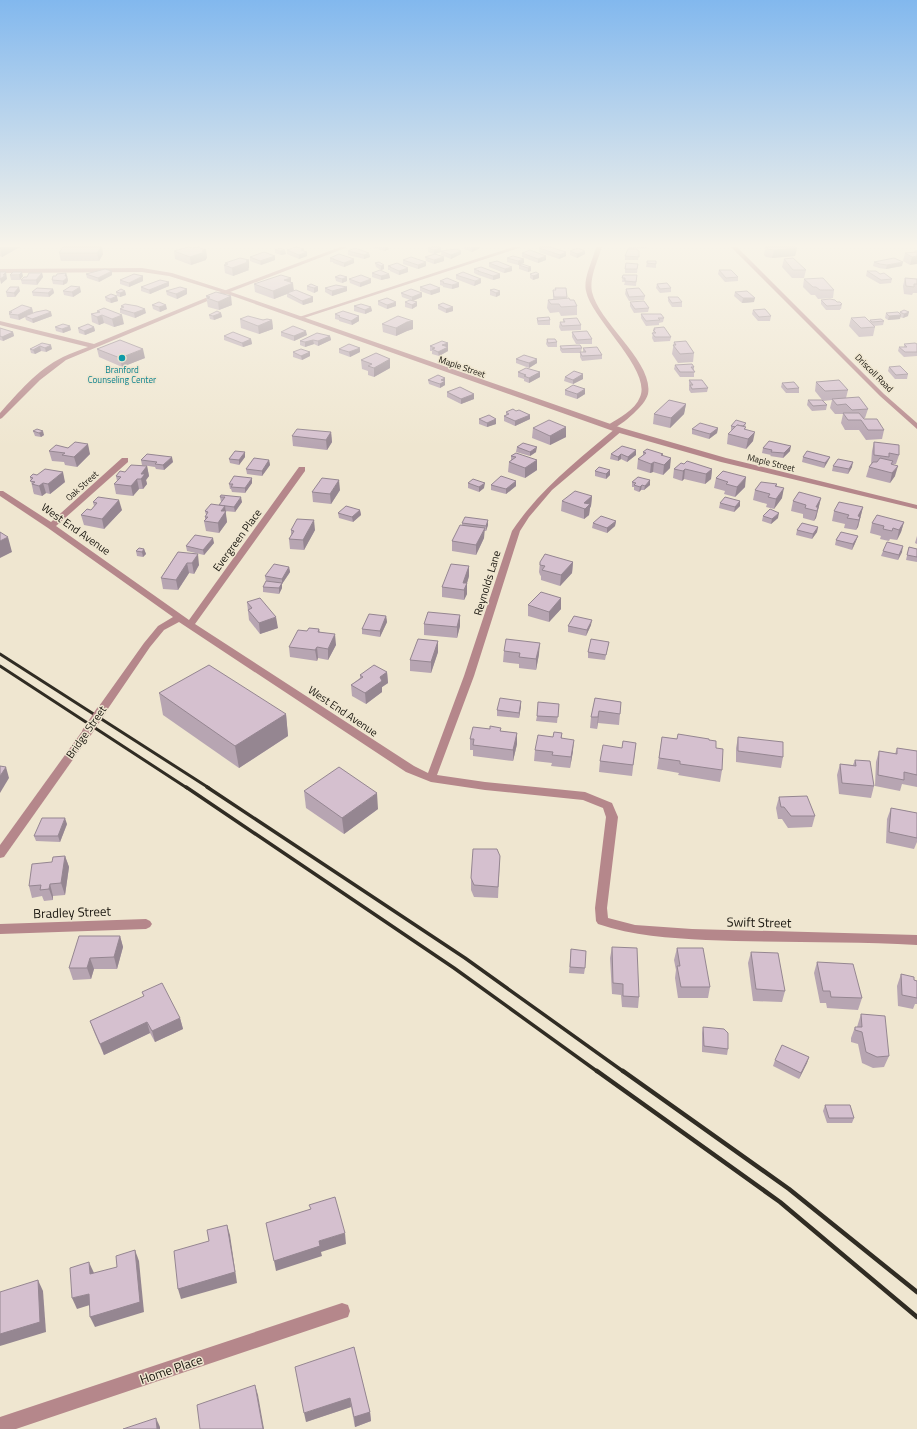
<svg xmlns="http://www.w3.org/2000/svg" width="917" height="1429" font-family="'Titillium Web',sans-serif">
	<rect width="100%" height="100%" fill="#efe6d0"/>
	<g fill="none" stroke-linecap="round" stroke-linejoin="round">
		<g fill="#b5878b" fill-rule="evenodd">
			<path d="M 340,247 L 348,247 L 217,297 L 66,360 L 40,380 L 2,418 L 0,419 L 0,413 C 18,393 38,369 63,357 C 71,353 80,350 88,347 L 0,325 L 0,321 L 94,344 L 213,295 Z"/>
			<path d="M 513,247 L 522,247 L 301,319 L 296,318 Z"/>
			<path d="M 596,247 L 602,247 C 598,260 589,278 592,292 C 599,323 654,362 648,394 C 646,401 640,407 636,411 C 629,418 620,426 611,429 L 608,429 L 608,425 C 619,418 635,410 640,397 C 652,370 592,320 586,291 C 583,278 593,260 596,247 Z"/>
			<path d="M 731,247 L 737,247 L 884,394 L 917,423 L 917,429 L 880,396 Z"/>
			<path d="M 616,428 L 622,428 L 623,430 L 552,490 L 529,517 L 520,531 L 474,676 L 437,775 L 485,782 L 585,792 L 612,803 L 618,817 L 607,908 L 608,918 L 635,925 L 692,929 L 917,935 L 917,945 C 847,941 776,943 706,940 C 669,938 633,936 598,924 L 596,921 L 595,908 L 606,817 L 603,808 L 583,800 L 485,790 L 431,782 L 406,772 L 179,622 L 164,630 L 150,647 L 105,713 L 97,713 L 96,711 L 97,709 L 144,643 L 158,626 L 173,617 L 48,528 L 0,496 L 0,491 L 3,491 L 51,522 L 122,458 L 128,458 L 128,462 L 56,526 L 189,620 L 299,467 L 305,467 L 305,471 L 195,624 L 414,766 L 428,773 L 464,676 L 512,531 C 540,489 578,460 616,428 Z"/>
			<path d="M 87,729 L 92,732 L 91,734 L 4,857 L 0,858 L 0,845 L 83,730 Z"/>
			<path d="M 146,919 L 150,921 L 152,924 L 150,927 L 146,929 L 0,934 L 0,924 Z"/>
			<path d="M 342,1303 L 348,1305 L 350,1311 L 348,1317 L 342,1319 L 16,1429 L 0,1429 L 0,1417 Z"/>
		</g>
		<path fill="#b5878b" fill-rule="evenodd" d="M 142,268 L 172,273 L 228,291 L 622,428 L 726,458 L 917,505 L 917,509 L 721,462 L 616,432 L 224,293 L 169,276 L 142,272 L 0,273 L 0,269 Z"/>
		<g stroke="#302c23" stroke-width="3">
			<path d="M 0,654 L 209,788"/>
			<path d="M 0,666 L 187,788"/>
		</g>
		<g stroke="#302c23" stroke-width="3.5">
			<path d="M 186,787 L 454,968 L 598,1072"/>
			<path d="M 207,787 L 465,958 L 624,1072"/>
		</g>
		<g stroke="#302c23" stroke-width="4.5">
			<path d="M 597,1071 L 780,1202 L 917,1317"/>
			<path d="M 623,1071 L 789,1189 L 917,1292"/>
		</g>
		<path stroke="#b5878b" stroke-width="10" d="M 87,732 L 101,711"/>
	</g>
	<g fill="#b7a5b2">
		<path d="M 0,247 L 20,247 L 2,257 L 0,256 Z"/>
		<path d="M 63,247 L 103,254 L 99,261 L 61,261 L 59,253 Z"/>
		<path d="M 372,247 L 388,247 L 389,249 L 385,251 Z"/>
		<path d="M 464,247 L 480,247 L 480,248 L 472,252 L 464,249 Z"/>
		<path d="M 628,247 L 647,247 L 647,248 L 631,249 L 639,251 L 638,260 L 625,260 L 625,256 L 628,249 Z"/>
		<path d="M 765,247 L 796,247 L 797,248 L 795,256 L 772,258 L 766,257 L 764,255 Z"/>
		<path d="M 193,248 L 206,250 L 207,258 L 206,259 L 206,260 L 191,265 L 175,259 L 174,251 Z"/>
		<path d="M 280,248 L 286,254 L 281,255 L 275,253 L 275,250 Z"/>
		<path d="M 428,248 L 441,251 L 461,254 L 451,259 L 441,255 L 441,252 L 435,254 L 444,261 L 434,264 L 426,261 L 425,257 L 434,254 L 428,252 Z"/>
		<path d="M 539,248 L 566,252 L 566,256 L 559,259 L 539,252 Z"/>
		<path d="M 304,249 L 304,251 L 307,252 L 307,256 L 299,259 L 287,254 L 287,250 Z"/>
		<path d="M 915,250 L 917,250 L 910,265 L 903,261 L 905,253 L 914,252 Z"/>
		<path d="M 348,251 L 369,253 L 370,257 L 364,259 L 348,255 Z"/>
		<path d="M 570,251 L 585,251 L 585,254 L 577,258 L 570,255 Z"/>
		<path d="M 522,253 L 546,260 L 538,263 L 522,257 Z"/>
		<path d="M 275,256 L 275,260 L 261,265 L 250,261 L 250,257 Z"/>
		<path d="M 330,258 L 354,263 L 344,267 L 333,263 L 333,262 L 330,262 Z"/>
		<path d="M 507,258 L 524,263 L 518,265 L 507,262 Z"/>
		<path d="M 784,259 L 806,270 L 804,278 L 792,278 L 782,267 Z"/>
		<path d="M 249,260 L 249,268 L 248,269 L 249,270 L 233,276 L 225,273 L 224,265 L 225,265 L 225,263 Z"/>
		<path d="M 403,260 L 426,262 L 426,266 L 418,269 L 403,264 Z"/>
		<path d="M 647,261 L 656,261 L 656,268 L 646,267 Z"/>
		<path d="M 874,262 L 902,266 L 886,269 L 879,268 L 873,266 Z"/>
		<path d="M 375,263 L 384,265 L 384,269 L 381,270 L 376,267 Z"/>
		<path d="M 489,263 L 512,271 L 504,273 L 489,267 Z"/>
		<path d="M 638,264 L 637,273 L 625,273 L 625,269 Z"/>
		<path d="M 519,265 L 531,267 L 531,271 L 528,272 L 519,269 Z"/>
		<path d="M 388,266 L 408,272 L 399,275 L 390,271 L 390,270 L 388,270 Z"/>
		<path d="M 474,269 L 500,274 L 500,278 L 493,280 L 478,275 L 474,273 Z"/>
		<path d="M 719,270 L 738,277 L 738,281 L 725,282 L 718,274 Z"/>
		<path d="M 867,271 L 892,279 L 891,283 L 880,284 L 866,276 Z"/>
		<path d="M 42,273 L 43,277 L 37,285 L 22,284 L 21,280 L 27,277 Z"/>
		<path d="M 66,273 L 68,280 L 67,283 L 63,285 L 53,284 L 52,280 L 56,276 Z"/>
		<path d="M 372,273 L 389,274 L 390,278 L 381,280 L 372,277 Z"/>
		<path d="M 86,274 L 112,275 L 99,282 L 87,278 Z"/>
		<path d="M 530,274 L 539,278 L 533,280 L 530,278 Z"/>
		<path d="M 10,275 L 23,276 L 20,280 L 11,280 Z"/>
		<path d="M 456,275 L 481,283 L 474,286 L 456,279 Z"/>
		<path d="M 623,275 L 637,275 L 636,286 L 624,285 L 625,282 L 622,282 Z"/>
		<path d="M 335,277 L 347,277 L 347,281 L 342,283 L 336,281 Z"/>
		<path d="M 291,278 L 291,283 L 294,291 L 313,297 L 313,302 L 303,305 L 287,297 L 287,294 L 274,299 L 255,292 L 254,284 Z"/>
		<path d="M 905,278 L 917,279 L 917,293 L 913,293 L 912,295 L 904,294 L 903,286 Z"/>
		<path d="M 349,279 L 371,279 L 371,283 L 360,287 L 350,283 Z"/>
		<path d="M 804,279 L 834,290 L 833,298 L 818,299 L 815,295 L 811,295 L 803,287 Z"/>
		<path d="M 120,280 L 143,281 L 129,287 L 120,284 Z"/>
		<path d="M 440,281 L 459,287 L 452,289 L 443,287 L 443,286 L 440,285 Z"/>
		<path d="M 169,282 L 169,286 L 150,294 L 141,291 L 141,287 Z"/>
		<path d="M 657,284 L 671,288 L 671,292 L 660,293 L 656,288 Z"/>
		<path d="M 307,286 L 318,287 L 318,291 L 314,293 L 307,290 Z"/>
		<path d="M 420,287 L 440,292 L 431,295 L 420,291 Z"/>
		<path d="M 325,288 L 347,291 L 332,296 L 325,292 Z"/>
		<path d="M 555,288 L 566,288 L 567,298 L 577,306 L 577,315 L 561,316 L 559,312 L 550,313 L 547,308 L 548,300 L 553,299 L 553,290 L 555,290 Z"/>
		<path d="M 53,289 L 54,293 L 49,297 L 33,296 L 32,292 Z"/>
		<path d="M 494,289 L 500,295 L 496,297 L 490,295 L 490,290 Z"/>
		<path d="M 626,289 L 645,296 L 644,300 L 629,301 L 625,294 Z"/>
		<path d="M 20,291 L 15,297 L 7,297 L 6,292 Z"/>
		<path d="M 63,291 L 81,292 L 73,297 L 64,295 Z"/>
		<path d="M 125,291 L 126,295 L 120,297 L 117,296 L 116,292 Z"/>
		<path d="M 166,291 L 187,294 L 177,299 L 167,295 Z"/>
		<path d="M 735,292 L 754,302 L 742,303 L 734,296 Z"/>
		<path d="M 401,293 L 422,293 L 422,297 L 413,301 L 417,306 L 412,309 L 405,307 L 405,302 L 410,300 L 402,297 Z"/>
		<path d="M 206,296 L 232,305 L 219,310 L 208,307 Z"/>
		<path d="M 105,297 L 118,301 L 111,303 L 106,301 Z"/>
		<path d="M 668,297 L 682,302 L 682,307 L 672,307 L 668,301 Z"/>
		<path d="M 821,300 L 837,302 L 842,304 L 841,309 L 840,309 L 840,310 L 826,310 L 821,304 Z"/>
		<path d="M 378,301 L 396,306 L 387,309 L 378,305 Z"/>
		<path d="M 630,302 L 649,308 L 648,312 L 634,313 L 630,306 Z"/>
		<path d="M 152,305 L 167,309 L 160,312 L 153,309 Z"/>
		<path d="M 438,305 L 453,311 L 446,313 L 438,309 Z"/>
		<path d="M 121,306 L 146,313 L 135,318 L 120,313 L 120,309 L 121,308 Z"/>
		<path d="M 354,306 L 371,307 L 372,311 L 365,314 L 354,311 Z"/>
		<path d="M 32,308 L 33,313 L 29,315 L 52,316 L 33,323 L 26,320 L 25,317 L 19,320 L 10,318 L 9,312 Z"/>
		<path d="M 753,310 L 771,316 L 770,321 L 758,321 L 752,314 Z"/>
		<path d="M 904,310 L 908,316 L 903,318 L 900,317 L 900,319 L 888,320 L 885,318 L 886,313 L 899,313 L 900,312 Z"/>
		<path d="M 97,311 L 124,324 L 114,327 L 104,323 L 99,325 L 92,322 L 91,314 L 97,313 Z"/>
		<path d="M 221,313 L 222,317 L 214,320 L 210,319 L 209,315 Z"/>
		<path d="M 335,314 L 359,316 L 359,321 L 352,325 L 339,321 L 339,320 L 335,319 Z"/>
		<path d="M 641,314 L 664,318 L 663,322 L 659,323 L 659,325 L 646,326 L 641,318 Z"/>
		<path d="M 537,318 L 550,320 L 550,325 L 538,325 L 537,322 Z"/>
		<path d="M 851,318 L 869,321 L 870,320 L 884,321 L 883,325 L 874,326 L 875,327 L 873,336 L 859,337 L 849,326 Z"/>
		<path d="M 240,319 L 272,320 L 273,329 L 259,334 L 241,328 Z"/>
		<path d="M 563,319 L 581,325 L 581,330 L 561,331 L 559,327 L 560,322 L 563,322 Z"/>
		<path d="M 413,321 L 413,329 L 407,331 L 396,336 L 383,332 L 382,324 Z"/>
		<path d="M 55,327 L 71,330 L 63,333 L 56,331 Z"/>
		<path d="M 94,327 L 95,331 L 85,335 L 79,333 L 78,328 Z"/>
		<path d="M 0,328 L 13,332 L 14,336 L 3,341 L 0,340 Z"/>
		<path d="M 654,328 L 671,337 L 670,341 L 654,342 L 652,338 Z"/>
		<path d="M 281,332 L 307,335 L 294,341 L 281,336 Z"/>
		<path d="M 572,332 L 592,339 L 592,344 L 576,344 L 572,337 Z"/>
		<path d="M 224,336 L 251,339 L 252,344 L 243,347 L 224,340 Z"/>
		<path d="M 330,336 L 331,340 L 318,346 L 314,344 L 305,347 L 300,345 L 300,341 Z"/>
		<path d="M 547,339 L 557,342 L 557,347 L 548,347 L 546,344 Z"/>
		<path d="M 674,342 L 694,353 L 693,362 L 678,363 L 672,354 Z"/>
		<path d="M 42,343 L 52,349 L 46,352 L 41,351 L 35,354 L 31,353 L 30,349 Z"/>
		<path d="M 448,343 L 448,351 L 439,356 L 432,354 L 432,351 L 430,351 L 430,346 Z"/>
		<path d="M 904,344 L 917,344 L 917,356 L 904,357 L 898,351 L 899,347 L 904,347 Z"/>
		<path d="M 560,346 L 582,348 L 581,352 L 583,352 L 583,348 L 602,355 L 602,359 L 582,361 L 580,357 L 580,353 L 562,353 L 560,350 Z"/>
		<path d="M 97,349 L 145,358 L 122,367 L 99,357 Z"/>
		<path d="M 339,349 L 360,352 L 350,357 L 339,353 Z"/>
		<path d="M 293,352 L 310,352 L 310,356 L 302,360 L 293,357 Z"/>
		<path d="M 516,359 L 537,363 L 529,368 L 516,363 Z"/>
		<path d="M 361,360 L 390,368 L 374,377 L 368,375 L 368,371 L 362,369 Z"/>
		<path d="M 675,365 L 694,367 L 694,377 L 680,377 L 674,369 Z"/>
		<path d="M 889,367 L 908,374 L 907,379 L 895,379 L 888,371 Z"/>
		<path d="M 518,372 L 540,372 L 540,377 L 529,383 L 524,381 L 524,379 L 518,377 Z"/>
		<path d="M 583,374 L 583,379 L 573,384 L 564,381 L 565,377 Z"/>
		<path d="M 445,378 L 445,385 L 440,388 L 429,384 L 428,380 Z"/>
		<path d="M 689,380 L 708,388 L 707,392 L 691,393 L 689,390 Z"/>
		<path d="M 816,382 L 848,390 L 846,398 L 868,409 L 865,418 L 863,418 L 864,419 L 884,430 L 882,439 L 866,440 L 859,430 L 845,430 L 841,423 L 843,414 L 835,414 L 830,408 L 832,400 L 823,401 L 815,391 Z"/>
		<path d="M 782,383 L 799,388 L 799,393 L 786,393 L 781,387 Z"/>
		<path d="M 565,390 L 585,394 L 577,399 L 565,395 Z"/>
		<path d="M 447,392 L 474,394 L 474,399 L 461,404 L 447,397 Z"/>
		<path d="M 808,400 L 827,405 L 826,410 L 812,411 L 807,405 Z"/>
		<path d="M 686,404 L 684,414 L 670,428 L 653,424 L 654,414 Z"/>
		<path d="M 506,412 L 530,415 L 530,419 L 515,426 L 504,421 L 504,416 L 506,416 Z"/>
		<path d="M 479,419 L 496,419 L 496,424 L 487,427 L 479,424 Z"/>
		<path d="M 746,423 L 745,427 L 746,430 L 753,441 L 746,449 L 727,444 L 728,434 L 732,431 L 731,430 L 731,426 Z"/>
		<path d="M 566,427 L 566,437 L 550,445 L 532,438 L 533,428 Z"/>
		<path d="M 718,428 L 717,433 L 709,439 L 692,434 L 692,429 Z"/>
		<path d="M 37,429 L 44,435 L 41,437 L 35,436 L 33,431 Z"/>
		<path d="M 331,432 L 332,442 L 327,450 L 293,446 L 292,436 Z"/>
		<path d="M 874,442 L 899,455 L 896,464 L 892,464 L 895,476 L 890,483 L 866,477 L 869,467 L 871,464 L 872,451 Z"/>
		<path d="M 517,447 L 536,452 L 530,456 L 516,452 Z"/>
		<path d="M 763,448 L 790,451 L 783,458 L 770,456 L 771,455 L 762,453 Z"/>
		<path d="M 49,451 L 90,454 L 77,467 L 65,465 L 64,462 L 52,461 Z"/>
		<path d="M 643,452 L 663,454 L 663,456 L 670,468 L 663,475 L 653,472 L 650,473 L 637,469 L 638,459 L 643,456 Z"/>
		<path d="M 516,453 L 537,470 L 525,478 L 508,472 L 509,462 L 511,460 L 511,456 Z"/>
		<path d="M 611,454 L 636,455 L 627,462 L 621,459 L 618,461 L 610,459 Z"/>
		<path d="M 245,457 L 239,465 L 230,463 L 229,459 Z"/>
		<path d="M 803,457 L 830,457 L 828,461 L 824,468 L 802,462 Z"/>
		<path d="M 141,460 L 173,462 L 164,470 L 156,469 L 155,467 L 142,465 Z"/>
		<path d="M 269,460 L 270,465 L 262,476 L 247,474 L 246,469 Z"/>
		<path d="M 684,464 L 712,469 L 711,479 L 705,484 L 684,479 L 682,481 L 673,478 L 674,469 Z"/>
		<path d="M 147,466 L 149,476 L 146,480 L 147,484 L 143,489 L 139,489 L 133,496 L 116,494 L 114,484 L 117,481 L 116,476 L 125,472 Z"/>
		<path d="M 833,466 L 852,467 L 848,474 L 832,471 Z"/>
		<path d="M 610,470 L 610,475 L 606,479 L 595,476 L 595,471 Z"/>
		<path d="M 723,471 L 745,487 L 735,497 L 724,494 L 725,491 L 714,488 L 716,478 Z"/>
		<path d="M 30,477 L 65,482 L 50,494 L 46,493 L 42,496 L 34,494 L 33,491 L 33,490 Z"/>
		<path d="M 516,481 L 516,486 L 506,494 L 491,490 L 491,485 Z"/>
		<path d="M 632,482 L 650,485 L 644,490 L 641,490 L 639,492 L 634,490 L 634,487 L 632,487 Z"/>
		<path d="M 252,483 L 245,493 L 232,492 L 231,489 L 230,489 L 229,484 Z"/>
		<path d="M 468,483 L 484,488 L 479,492 L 468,488 Z"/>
		<path d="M 777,484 L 777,486 L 782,498 L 774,509 L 766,507 L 767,504 L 753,500 L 755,490 Z"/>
		<path d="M 340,490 L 331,504 L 313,502 L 312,492 Z"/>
		<path d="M 221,495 L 242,502 L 235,512 L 225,511 L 227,522 L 219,533 L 206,531 L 204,521 L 205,520 L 205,517 L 206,515 L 205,511 L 219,506 L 222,502 L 221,502 L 220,497 Z"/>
		<path d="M 592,496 L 591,506 L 590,508 L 589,515 L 584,519 L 561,511 L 562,501 Z"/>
		<path d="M 98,497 L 122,510 L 104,529 L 84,525 L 81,515 L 91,510 L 94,506 L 93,502 Z"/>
		<path d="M 821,498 L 816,518 L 814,521 L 803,518 L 803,514 L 791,511 L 793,501 Z"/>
		<path d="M 740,501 L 740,506 L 734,512 L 719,508 L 720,503 Z"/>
		<path d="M 863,507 L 858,527 L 856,530 L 844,528 L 845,524 L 832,521 L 834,511 Z"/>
		<path d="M 360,510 L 361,515 L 353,522 L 339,518 L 338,513 Z"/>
		<path d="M 763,516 L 778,518 L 771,524 L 762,521 Z"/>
		<path d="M 616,521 L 615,526 L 607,533 L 592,528 L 593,523 Z"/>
		<path d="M 904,522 L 901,532 L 897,540 L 890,539 L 889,541 L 880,539 L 881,536 L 870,533 L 872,523 Z"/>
		<path d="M 462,523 L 488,525 L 486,531 L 484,531 L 484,538 L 476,555 L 452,551 L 452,541 L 462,525 Z"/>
		<path d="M 818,527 L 817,532 L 812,539 L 796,535 L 797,530 Z"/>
		<path d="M 291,530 L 315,530 L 304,550 L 290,549 L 289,539 L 291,535 Z"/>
		<path d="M 858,536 L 856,541 L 852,550 L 835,545 L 836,540 Z"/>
		<path d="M 917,536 L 917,544 L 915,543 Z"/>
		<path d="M 214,543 L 204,555 L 187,551 L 186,546 Z"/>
		<path d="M 909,547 L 917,549 L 917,562 L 906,560 Z"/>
		<path d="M 144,549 L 146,554 L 143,557 L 137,556 L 136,551 Z"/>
		<path d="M 883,551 L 902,552 L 898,560 L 881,556 Z"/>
		<path d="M 178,552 L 199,565 L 194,574 L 189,573 L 178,590 L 163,589 L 161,578 Z"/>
		<path d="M 540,562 L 573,562 L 572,573 L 560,586 L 541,580 L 541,576 L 540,575 L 539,572 Z"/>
		<path d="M 469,566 L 469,576 L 467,583 L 467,594 L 464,600 L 442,597 L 442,587 Z"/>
		<path d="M 289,567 L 290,572 L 282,584 L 282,588 L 279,594 L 263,592 L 263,587 L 266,582 L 265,576 Z"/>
		<path d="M 561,598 L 561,609 L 549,622 L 528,616 L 528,605 Z"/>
		<path d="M 247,602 L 278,628 L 260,634 L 249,620 Z"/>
		<path d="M 460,615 L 460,626 L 457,638 L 424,635 L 424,624 Z"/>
		<path d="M 386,616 L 387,622 L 380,637 L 362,634 L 362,629 Z"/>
		<path d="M 591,625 L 586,636 L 568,632 L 568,626 Z"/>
		<path d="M 319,629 L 320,632 L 336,645 L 328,660 L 318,658 L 317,661 L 290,657 L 289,647 L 307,631 Z"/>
		<path d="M 438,641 L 438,652 L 431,673 L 410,671 L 410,660 Z"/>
		<path d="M 609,642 L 605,660 L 588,658 L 588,652 Z"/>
		<path d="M 504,651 L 539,654 L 536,670 L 519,668 L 519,664 L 503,662 Z"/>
		<path d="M 387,672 L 388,683 L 382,687 L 382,692 L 366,704 L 352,696 L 351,685 L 360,678 L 360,675 Z"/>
		<path d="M 159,693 L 286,714 L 288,736 L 239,768 L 163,715 Z"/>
		<path d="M 595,698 L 621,702 L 619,725 L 598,723 L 597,729 L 590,728 L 591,717 Z"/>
		<path d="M 521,701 L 521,706 L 519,718 L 497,716 L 497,710 Z"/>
		<path d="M 559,704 L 557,723 L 536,721 L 537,716 Z"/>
		<path d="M 501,731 L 517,733 L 517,744 L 513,761 L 473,756 L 473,750 L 470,750 L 470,739 Z"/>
		<path d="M 562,733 L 562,738 L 573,751 L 570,768 L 551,766 L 552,763 L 534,761 L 535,750 L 553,737 Z"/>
		<path d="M 662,737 L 677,739 L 709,740 L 716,748 L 722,770 L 720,782 L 678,775 L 679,773 L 657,769 Z"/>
		<path d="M 738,737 L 783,757 L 781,768 L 736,762 L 736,748 Z"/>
		<path d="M 636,743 L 632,776 L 599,772 L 600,761 L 622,748 Z"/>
		<path d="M 897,748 L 917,751 L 917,787 L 902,784 L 900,791 L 875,786 L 876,762 L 879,751 L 895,754 Z"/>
		<path d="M 855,760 L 874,786 L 871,798 L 839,794 L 837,775 L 840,764 L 853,765 Z"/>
		<path d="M 304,791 L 378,809 L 344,834 L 306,808 Z"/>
		<path d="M 779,797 L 815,816 L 812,827 L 788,828 L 782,819 L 778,819 L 776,808 Z"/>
		<path d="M 891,808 L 917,813 L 917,842 L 914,849 L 886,843 L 887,819 Z"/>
		<path d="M 67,824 L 60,842 L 36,841 L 34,836 Z"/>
		<path d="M 65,856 L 69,867 L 65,895 L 53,896 L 53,900 L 44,901 L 42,896 L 32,898 L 29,886 L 52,862 Z"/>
		<path d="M 500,856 L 498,898 L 474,897 L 471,890 L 471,878 Z"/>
		<path d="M 120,936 L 123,947 L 117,969 L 94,969 L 91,979 L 73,980 L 69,968 Z"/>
		<path d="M 612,947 L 639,997 L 638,1008 L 622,1007 L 621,995 L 612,994 L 610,958 Z"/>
		<path d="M 677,948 L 710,987 L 708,998 L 678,998 L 675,978 L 676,970 L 674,960 Z"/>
		<path d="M 571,949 L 585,968 L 584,974 L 569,973 Z"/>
		<path d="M 751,952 L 785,991 L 782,1002 L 753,1001 L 748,963 Z"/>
		<path d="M 817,962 L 862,998 L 858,1010 L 827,1008 L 826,1003 L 820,1003 L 814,973 Z"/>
		<path d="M 901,974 L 914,980 L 917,981 L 917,1004 L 915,1004 L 913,1009 L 898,1006 L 897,986 Z"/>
		<path d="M 142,992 L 180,1018 L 183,1029 L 155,1042 L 150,1033 L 104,1055 L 94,1032 L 90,1021 L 144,997 Z"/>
		<path d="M 861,1014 L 889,1056 L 884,1067 L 873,1068 L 862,1063 L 858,1044 L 851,1042 L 851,1038 L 855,1027 L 857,1027 Z"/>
		<path d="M 703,1027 L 728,1049 L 727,1055 L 702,1052 L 702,1033 Z"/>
		<path d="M 809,1057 L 807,1063 L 799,1079 L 773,1066 L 775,1060 Z"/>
		<path d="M 825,1105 L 854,1118 L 852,1123 L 827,1123 L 823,1111 Z"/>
		<path d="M 354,1347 L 370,1412 L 371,1421 L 355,1427 L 351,1407 L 306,1422 Z"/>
	</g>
	<g fill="#958691">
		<path d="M 0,247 L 20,247 L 2,257 Z"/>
		<path d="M 101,247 L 102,247 L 103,254 L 99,261 L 97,253 Z"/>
		<path d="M 385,247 L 388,247 L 389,249 L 385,251 Z"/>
		<path d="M 474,247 L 480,247 L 480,248 L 472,252 L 472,248 Z"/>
		<path d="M 441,248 L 441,252 L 434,254 L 434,250 Z"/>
		<path d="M 797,248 L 795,256 L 772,258 L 774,250 Z"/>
		<path d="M 304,249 L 304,253 L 307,252 L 307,256 L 299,259 L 299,255 L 301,250 Z"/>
		<path d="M 206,250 L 207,258 L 206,259 L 206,260 L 191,265 L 190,257 Z"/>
		<path d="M 285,250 L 286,254 L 281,255 L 280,251 Z"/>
		<path d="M 461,251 L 461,254 L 451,259 L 451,255 Z"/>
		<path d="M 585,251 L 585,254 L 577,258 L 577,254 Z"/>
		<path d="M 566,252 L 566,256 L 559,259 L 560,255 Z"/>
		<path d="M 369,253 L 370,257 L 364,259 L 364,255 Z"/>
		<path d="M 275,256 L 275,260 L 261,265 L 260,261 Z"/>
		<path d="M 546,256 L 546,260 L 538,263 L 538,259 Z"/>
		<path d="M 917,256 L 917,264 L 910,265 L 912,257 Z"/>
		<path d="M 444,257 L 444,261 L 434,264 L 434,260 Z"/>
		<path d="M 354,259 L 354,263 L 344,267 L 344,263 Z"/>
		<path d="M 524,259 L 524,263 L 518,265 L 518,261 Z"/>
		<path d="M 249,260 L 249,268 L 248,269 L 249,270 L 233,276 L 232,268 Z"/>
		<path d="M 426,262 L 426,266 L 418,269 L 418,265 Z"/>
		<path d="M 903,262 L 902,266 L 886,269 L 887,265 Z"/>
		<path d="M 384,265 L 384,269 L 381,270 L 381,266 Z"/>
		<path d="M 512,267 L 512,271 L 504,273 L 505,269 Z"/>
		<path d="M 531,267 L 531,271 L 528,272 L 528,268 Z"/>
		<path d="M 408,268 L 408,272 L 399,275 L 399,271 Z"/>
		<path d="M 112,271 L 112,275 L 99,282 L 98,278 Z"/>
		<path d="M 6,272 L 7,279 L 1,284 L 0,279 Z"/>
		<path d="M 22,272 L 23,276 L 20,280 L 19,275 Z"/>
		<path d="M 42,273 L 43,277 L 37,285 L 36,280 Z"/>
		<path d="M 66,273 L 68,280 L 67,283 L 63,285 L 63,281 Z"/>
		<path d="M 389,274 L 390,278 L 381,280 L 381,276 Z"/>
		<path d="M 500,274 L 500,278 L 493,280 L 493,276 Z"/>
		<path d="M 539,274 L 539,278 L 533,280 L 533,276 Z"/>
		<path d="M 143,276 L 143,281 L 129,287 L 129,283 Z"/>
		<path d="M 347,277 L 347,281 L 342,283 L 342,279 Z"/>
		<path d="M 291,278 L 291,284 L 293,283 L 294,292 L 287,293 L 287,294 L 274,299 L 273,291 L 284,280 Z"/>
		<path d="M 371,279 L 371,283 L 360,287 L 360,283 Z"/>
		<path d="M 481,279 L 481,283 L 474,286 L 475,281 Z"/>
		<path d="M 169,282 L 169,286 L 150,294 L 149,290 Z"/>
		<path d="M 459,283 L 459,287 L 452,289 L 452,285 Z"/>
		<path d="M 19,287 L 20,291 L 15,297 L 14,293 Z"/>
		<path d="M 80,287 L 81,292 L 73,297 L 72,292 Z"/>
		<path d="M 318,287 L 318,291 L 314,293 L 314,288 Z"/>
		<path d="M 347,287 L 347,291 L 332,296 L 332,291 Z"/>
		<path d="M 440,288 L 440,292 L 431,295 L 430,291 Z"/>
		<path d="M 53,289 L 54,293 L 49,297 L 48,293 Z"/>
		<path d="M 187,289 L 187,294 L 177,299 L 176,294 Z"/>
		<path d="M 125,291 L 126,295 L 120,297 L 120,293 Z"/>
		<path d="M 500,291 L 500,295 L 496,297 L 496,293 Z"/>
		<path d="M 422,293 L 422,297 L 412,301 L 412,297 Z"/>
		<path d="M 117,296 L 118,301 L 111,303 L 110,299 Z"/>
		<path d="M 231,296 L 232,305 L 219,310 L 218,302 Z"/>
		<path d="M 313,297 L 313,302 L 303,305 L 302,301 Z"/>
		<path d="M 743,298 L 755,298 L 754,302 L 742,303 Z"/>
		<path d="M 396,302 L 396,306 L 387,309 L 387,305 Z"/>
		<path d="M 417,302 L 417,306 L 412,309 L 412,305 Z"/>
		<path d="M 166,305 L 167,309 L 160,312 L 159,307 Z"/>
		<path d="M 371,307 L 372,311 L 365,314 L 365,310 Z"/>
		<path d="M 453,307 L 453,311 L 446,313 L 446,309 Z"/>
		<path d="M 32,308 L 33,313 L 19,320 L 18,315 Z"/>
		<path d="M 145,309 L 146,313 L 135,318 L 134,313 Z"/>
		<path d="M 51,312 L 52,316 L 33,323 L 32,319 Z"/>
		<path d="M 909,312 L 908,316 L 903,318 L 904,314 Z"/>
		<path d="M 221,313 L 222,317 L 214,320 L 213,316 Z"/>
		<path d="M 102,315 L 104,323 L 99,325 L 97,317 Z"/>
		<path d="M 122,315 L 124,324 L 114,327 L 112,319 Z"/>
		<path d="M 901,315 L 900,319 L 888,320 L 889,316 Z"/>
		<path d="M 359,316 L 359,321 L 352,325 L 351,321 Z"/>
		<path d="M 272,320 L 273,329 L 259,334 L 258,326 Z"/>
		<path d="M 413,321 L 413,329 L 407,331 L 396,336 L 396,328 L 407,322 Z"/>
		<path d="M 70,326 L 71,330 L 63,333 L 62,329 Z"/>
		<path d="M 94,327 L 95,331 L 85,335 L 84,331 Z"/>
		<path d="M 306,331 L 307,335 L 294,341 L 294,336 Z"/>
		<path d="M 13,332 L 14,336 L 3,341 L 2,337 Z"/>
		<path d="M 330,336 L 331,340 L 318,346 L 318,341 Z"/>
		<path d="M 251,339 L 252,344 L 243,347 L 242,343 Z"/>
		<path d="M 313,340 L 314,344 L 305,347 L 305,342 Z"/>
		<path d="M 448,343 L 448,351 L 439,356 L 438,352 L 442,345 Z"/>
		<path d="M 51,345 L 52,349 L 46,352 L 45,348 Z"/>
		<path d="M 40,346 L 41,351 L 35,354 L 33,350 Z"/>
		<path d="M 360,348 L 360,352 L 350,357 L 349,352 Z"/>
		<path d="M 143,349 L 145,358 L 122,367 L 120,358 Z"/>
		<path d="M 310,352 L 310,356 L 302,360 L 301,356 Z"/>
		<path d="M 390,359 L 390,368 L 374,377 L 374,368 Z"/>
		<path d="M 537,359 L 537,363 L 529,368 L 529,363 Z"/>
		<path d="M 540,372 L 540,377 L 529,383 L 529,378 Z"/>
		<path d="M 583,374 L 583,379 L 573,384 L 573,380 Z"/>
		<path d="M 445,378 L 445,385 L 440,388 L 440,384 L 441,380 Z"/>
		<path d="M 585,389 L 585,394 L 577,399 L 577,394 Z"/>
		<path d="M 474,394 L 474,399 L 461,404 L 461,399 Z"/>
		<path d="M 686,404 L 684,414 L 670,428 L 671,418 Z"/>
		<path d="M 530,415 L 530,419 L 515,426 L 515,421 Z"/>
		<path d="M 496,419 L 496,424 L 487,427 L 487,423 Z"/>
		<path d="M 566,427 L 566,437 L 550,445 L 550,436 Z"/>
		<path d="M 718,428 L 717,433 L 709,439 L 710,434 Z"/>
		<path d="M 43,431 L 44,435 L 41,437 L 39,433 Z"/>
		<path d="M 331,432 L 332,442 L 327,450 L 326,440 Z"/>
		<path d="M 755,432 L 753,441 L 746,449 L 748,439 Z"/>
		<path d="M 88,444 L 90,454 L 77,467 L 74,457 Z"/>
		<path d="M 791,446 L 790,451 L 783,458 L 784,453 Z"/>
		<path d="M 537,447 L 536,452 L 530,456 L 530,452 Z"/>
		<path d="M 636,450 L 636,455 L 627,462 L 628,457 Z"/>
		<path d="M 245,452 L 245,457 L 239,465 L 239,460 Z"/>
		<path d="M 621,454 L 621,459 L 618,461 L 618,457 Z"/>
		<path d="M 172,457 L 173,462 L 164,470 L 163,465 Z"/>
		<path d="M 830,457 L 828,461 L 824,468 L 825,463 Z"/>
		<path d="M 671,458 L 670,468 L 663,475 L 664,465 Z"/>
		<path d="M 269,460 L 270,465 L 262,476 L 262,471 Z"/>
		<path d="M 537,460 L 537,470 L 525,478 L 525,468 Z"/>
		<path d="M 654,462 L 653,472 L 650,473 L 651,464 Z"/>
		<path d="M 853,462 L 852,467 L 848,474 L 849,469 Z"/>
		<path d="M 147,466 L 149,476 L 146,480 L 147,484 L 143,489 L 141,479 L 141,474 Z"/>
		<path d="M 898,466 L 895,476 L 890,483 L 892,473 Z"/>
		<path d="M 685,469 L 684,479 L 682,481 L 683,471 Z"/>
		<path d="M 712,469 L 711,479 L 705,484 L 706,474 Z"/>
		<path d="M 610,470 L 610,475 L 606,479 L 606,474 Z"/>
		<path d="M 63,472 L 65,482 L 50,494 L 48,484 Z"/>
		<path d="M 746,477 L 745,487 L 735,497 L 737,487 Z"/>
		<path d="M 252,478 L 252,483 L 245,493 L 245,488 Z"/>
		<path d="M 137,479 L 139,489 L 133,496 L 131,486 Z"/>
		<path d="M 339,480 L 340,490 L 331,504 L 330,494 Z"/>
		<path d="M 650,480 L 650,485 L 644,490 L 645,486 Z"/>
		<path d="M 516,481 L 516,486 L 506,494 L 506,489 Z"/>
		<path d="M 43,483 L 46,493 L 42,496 L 39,486 Z"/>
		<path d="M 485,483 L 484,488 L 479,492 L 479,487 Z"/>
		<path d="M 642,485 L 641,490 L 639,492 L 640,487 Z"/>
		<path d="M 784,488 L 782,498 L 774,509 L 776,499 Z"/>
		<path d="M 592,496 L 591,506 L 590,508 L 589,515 L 584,519 L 584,503 Z"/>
		<path d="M 241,497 L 242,502 L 235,512 L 234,507 Z"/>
		<path d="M 821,498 L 816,518 L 814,521 L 817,511 L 816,507 Z"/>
		<path d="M 119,500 L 122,510 L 104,529 L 102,519 Z"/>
		<path d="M 740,501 L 740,506 L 734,512 L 735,507 Z"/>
		<path d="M 225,506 L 227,522 L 219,533 L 218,523 L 221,511 Z"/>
		<path d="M 863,507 L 858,527 L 856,530 L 859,520 L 858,516 Z"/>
		<path d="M 360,510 L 361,515 L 353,522 L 352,517 Z"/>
		<path d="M 779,513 L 778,518 L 771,524 L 772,519 Z"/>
		<path d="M 314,520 L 315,530 L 304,550 L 303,540 Z"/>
		<path d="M 488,520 L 488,525 L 486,531 L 486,526 Z"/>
		<path d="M 616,521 L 615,526 L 607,533 L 607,528 Z"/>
		<path d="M 904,522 L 901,532 L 897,540 L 899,530 Z"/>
		<path d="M 818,527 L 817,532 L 812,539 L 813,534 Z"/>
		<path d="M 485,528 L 484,538 L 476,555 L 476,545 Z"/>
		<path d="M 858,536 L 856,541 L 852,550 L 853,544 Z"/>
		<path d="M 8,537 L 12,552 L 0,558 L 0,541 Z"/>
		<path d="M 213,538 L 214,543 L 204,555 L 203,550 Z"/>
		<path d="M 903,546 L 902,552 L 898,560 L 899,555 Z"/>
		<path d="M 144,549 L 146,554 L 143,557 L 142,552 Z"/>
		<path d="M 198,554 L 199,565 L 194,574 L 192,563 Z"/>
		<path d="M 573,562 L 572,573 L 560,586 L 561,575 Z"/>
		<path d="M 187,563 L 189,573 L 178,590 L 176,580 Z"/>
		<path d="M 469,566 L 469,576 L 467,583 L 467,594 L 464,600 L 464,590 L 463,583 Z"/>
		<path d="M 289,567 L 290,572 L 282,584 L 282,579 Z"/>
		<path d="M 282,583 L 282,588 L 279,594 L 279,588 Z"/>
		<path d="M 561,598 L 561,609 L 549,622 L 549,612 Z"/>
		<path d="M 460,615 L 460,626 L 457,638 L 457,627 Z"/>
		<path d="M 386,616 L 387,622 L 380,637 L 380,631 Z"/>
		<path d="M 276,617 L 278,628 L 260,634 L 259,623 Z"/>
		<path d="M 592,620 L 591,625 L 586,636 L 587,630 Z"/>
		<path d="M 335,634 L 336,645 L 328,660 L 328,649 Z"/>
		<path d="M 438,641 L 438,652 L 431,673 L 431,662 Z"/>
		<path d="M 540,643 L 539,654 L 536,670 L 536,659 Z"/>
		<path d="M 317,647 L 318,658 L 317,661 L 315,650 Z"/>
		<path d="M 387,672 L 388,683 L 382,687 L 382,692 L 366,704 L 365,693 L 380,677 Z"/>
		<path d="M 521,701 L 521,706 L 519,718 L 519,713 Z"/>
		<path d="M 599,711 L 598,723 L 597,729 L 598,717 Z"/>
		<path d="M 286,714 L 288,736 L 239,768 L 235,746 Z"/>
		<path d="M 517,733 L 517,744 L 513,761 L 513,750 Z"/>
		<path d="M 574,740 L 573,751 L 570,768 L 571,757 Z"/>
		<path d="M 6,767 L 9,778 L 0,793 L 0,776 Z"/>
		<path d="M 377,793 L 378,809 L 344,834 L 342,818 Z"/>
		<path d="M 65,818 L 67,824 L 60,842 L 58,836 Z"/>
		<path d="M 65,856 L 69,867 L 65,895 L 61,883 Z"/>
		<path d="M 50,884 L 53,896 L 53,900 L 49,889 Z"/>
		<path d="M 120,936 L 123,947 L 117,969 L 114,957 Z"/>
		<path d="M 90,958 L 94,969 L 91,979 L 87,968 Z"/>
		<path d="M 180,1018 L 183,1029 L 155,1042 L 152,1031 Z"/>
		<path d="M 147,1022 L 150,1033 L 104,1055 L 100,1044 Z"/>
		<path d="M 809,1057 L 807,1063 L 799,1079 L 801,1073 Z"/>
		<path d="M 227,1225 L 230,1235 L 237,1283 L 181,1299 L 178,1289 Z"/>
		<path d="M 345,1233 L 346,1244 L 321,1252 L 322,1256 L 276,1271 L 274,1261 L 319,1241 Z"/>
		<path d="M 135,1250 L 139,1261 L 144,1312 L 95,1327 L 90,1317 Z"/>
		<path d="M 89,1262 L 94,1273 L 95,1285 L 90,1274 Z"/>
		<path d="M 38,1280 L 43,1291 L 46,1332 L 0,1346 L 0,1334 Z"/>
		<path d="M 89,1294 L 93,1304 L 77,1309 L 72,1298 Z"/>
		<path d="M 255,1385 L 258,1395 L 264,1429 L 263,1429 Z"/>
		<path d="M 350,1398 L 351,1407 L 306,1422 L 304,1413 Z"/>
		<path d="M 370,1412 L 371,1421 L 355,1427 L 354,1417 Z"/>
		<path d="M 156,1418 L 160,1427 L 160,1429 L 157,1429 Z"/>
	</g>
	<g fill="#d5c0cf" stroke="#958691">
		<path d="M 63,247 L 101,247 L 97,253 L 59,253 Z"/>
		<path d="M 188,247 L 193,248 L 198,247 L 206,250 L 202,251 L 205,252 L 190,257 L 174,251 Z"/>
		<path d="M 296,247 L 304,249 L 301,250 L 307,252 L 299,255 L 287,250 Z"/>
		<path d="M 431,247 L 439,247 L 441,248 L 434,250 L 428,248 Z"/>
		<path d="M 540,247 L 550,247 L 566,252 L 560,255 L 539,248 Z"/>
		<path d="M 766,247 L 796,247 L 797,248 L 774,250 L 768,249 Z"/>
		<path d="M 280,248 L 285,250 L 280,251 L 275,250 Z"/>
		<path d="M 355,248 L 369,253 L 364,255 L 348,251 Z"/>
		<path d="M 578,248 L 585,251 L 577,254 L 570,251 Z"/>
		<path d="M 456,249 L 461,251 L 451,255 L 441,251 Z"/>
		<path d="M 628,249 L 637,249 L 637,250 L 639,251 L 639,257 L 625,256 Z"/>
		<path d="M 530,250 L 546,256 L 538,259 L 522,253 Z"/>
		<path d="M 264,252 L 275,256 L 260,261 L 250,257 Z"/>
		<path d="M 917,252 L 917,256 L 912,257 L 905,253 Z"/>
		<path d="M 339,254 L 354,259 L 344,263 L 333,259 L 334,259 L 330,258 Z"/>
		<path d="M 435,254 L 444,257 L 434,260 L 425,257 Z"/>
		<path d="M 513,256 L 524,259 L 518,261 L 507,258 Z"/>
		<path d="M 411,257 L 426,262 L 418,265 L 403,260 Z"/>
		<path d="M 240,258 L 249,260 L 246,261 L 248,262 L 232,268 L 224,265 L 228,264 L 225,263 Z"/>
		<path d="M 793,258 L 806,270 L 793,270 L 784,259 Z"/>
		<path d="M 894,258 L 903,262 L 887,265 L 880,264 L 874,262 Z"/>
		<path d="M 497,261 L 512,267 L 505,269 L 489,263 Z"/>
		<path d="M 647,261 L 656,261 L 656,264 L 647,263 Z"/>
		<path d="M 379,262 L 384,265 L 381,266 L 375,263 Z"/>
		<path d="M 397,263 L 408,268 L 399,271 L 390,267 L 391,267 L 388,266 Z"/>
		<path d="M 626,263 L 638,264 L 637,269 L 625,269 Z"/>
		<path d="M 522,264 L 531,267 L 528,268 L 519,265 Z"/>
		<path d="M 481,267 L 500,274 L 493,276 L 478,271 L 479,271 L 474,269 Z"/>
		<path d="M 105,269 L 112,271 L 98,278 L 86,274 Z"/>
		<path d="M 380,270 L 389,274 L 381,276 L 372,273 Z"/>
		<path d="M 719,270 L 731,270 L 738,277 L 726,278 Z"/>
		<path d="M 867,271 L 876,271 L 880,274 L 884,273 L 892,279 L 881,280 Z"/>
		<path d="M 0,272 L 6,272 L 3,275 L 6,275 L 0,279 Z"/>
		<path d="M 13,272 L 22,272 L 19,275 L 10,275 Z"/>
		<path d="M 463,272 L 481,279 L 475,281 L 456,275 Z"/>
		<path d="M 536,272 L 539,274 L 533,276 L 530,274 Z"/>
		<path d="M 29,273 L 42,273 L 36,280 L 21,280 L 24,277 L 27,277 Z"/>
		<path d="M 66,273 L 65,276 L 67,276 L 66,279 L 63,281 L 52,280 L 53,276 L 56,276 L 57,274 Z"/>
		<path d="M 134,274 L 143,276 L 129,283 L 120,280 Z"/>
		<path d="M 281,275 L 291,278 L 284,280 L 293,283 L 273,291 L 254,284 Z"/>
		<path d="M 340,275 L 347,277 L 342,279 L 335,277 Z"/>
		<path d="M 361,275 L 371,279 L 360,283 L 349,279 Z"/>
		<path d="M 623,275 L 637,275 L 636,282 L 625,281 L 625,278 L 622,278 Z"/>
		<path d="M 447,278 L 459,283 L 452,285 L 443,283 L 444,282 L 440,281 Z"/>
		<path d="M 823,278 L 834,290 L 820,290 L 816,287 L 813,287 L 804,279 Z"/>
		<path d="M 905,278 L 917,279 L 917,284 L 914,284 L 914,287 L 906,286 Z"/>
		<path d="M 160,280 L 169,282 L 149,290 L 141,287 Z"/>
		<path d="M 667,283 L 671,288 L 660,289 L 657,284 Z"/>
		<path d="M 311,284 L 318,287 L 314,288 L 307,286 Z"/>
		<path d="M 430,284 L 440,288 L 430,291 L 420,287 Z"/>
		<path d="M 336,285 L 347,287 L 332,291 L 325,288 Z"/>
		<path d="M 71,286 L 80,287 L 72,292 L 63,291 Z"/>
		<path d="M 10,287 L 19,287 L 14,293 L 6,292 Z"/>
		<path d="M 180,287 L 187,289 L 176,294 L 166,291 Z"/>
		<path d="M 37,288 L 53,289 L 48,293 L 32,292 Z"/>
		<path d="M 555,288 L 566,288 L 567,297 L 554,297 L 553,290 L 556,290 Z"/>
		<path d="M 639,288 L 645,296 L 629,297 L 626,289 Z"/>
		<path d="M 121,289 L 125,291 L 120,293 L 116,292 Z"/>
		<path d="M 411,289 L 422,293 L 412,297 L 401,293 Z"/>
		<path d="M 494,289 L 500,291 L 496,293 L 490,290 Z"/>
		<path d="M 296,290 L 313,297 L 302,301 L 287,293 Z"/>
		<path d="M 747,291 L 755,298 L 743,298 L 735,292 Z"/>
		<path d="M 216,292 L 231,296 L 218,302 L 207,298 L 210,297 L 206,296 Z"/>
		<path d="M 111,294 L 117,296 L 110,299 L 105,297 Z"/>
		<path d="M 668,297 L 678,297 L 682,302 L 672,303 Z"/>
		<path d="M 387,298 L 396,302 L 387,305 L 378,301 Z"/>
		<path d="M 569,298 L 570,300 L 574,300 L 577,306 L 561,307 L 559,304 L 551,304 L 548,300 Z"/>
		<path d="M 830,299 L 835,300 L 837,302 L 840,302 L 842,304 L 840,305 L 841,305 L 827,306 L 821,300 Z"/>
		<path d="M 410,300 L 417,302 L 412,305 L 405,302 Z"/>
		<path d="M 644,301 L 649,308 L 635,309 L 630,302 Z"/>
		<path d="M 159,302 L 166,305 L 159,307 L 152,305 Z"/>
		<path d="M 443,303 L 453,307 L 446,309 L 438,305 Z"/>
		<path d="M 125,304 L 137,306 L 145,309 L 134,313 L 120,309 L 124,307 L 121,306 Z"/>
		<path d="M 361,304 L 371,307 L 365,310 L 354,306 Z"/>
		<path d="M 22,305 L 32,308 L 18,315 L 9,314 L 12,312 L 9,312 Z"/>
		<path d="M 104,308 L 122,315 L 112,319 L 102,315 L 97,317 L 91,314 L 100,312 L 97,311 Z"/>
		<path d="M 765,309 L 771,316 L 759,317 L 753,310 Z"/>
		<path d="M 46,310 L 51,312 L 32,319 L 25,316 L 36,312 Z"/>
		<path d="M 904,310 L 909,312 L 904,314 L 900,312 Z"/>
		<path d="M 217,311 L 221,313 L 213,316 L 209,315 Z"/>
		<path d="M 343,311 L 359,316 L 351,321 L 339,317 L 340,316 L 335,314 Z"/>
		<path d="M 898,312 L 901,315 L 889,316 L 886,313 Z"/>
		<path d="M 641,314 L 661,314 L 664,318 L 658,318 L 660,320 L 646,321 Z"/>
		<path d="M 248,316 L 263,320 L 267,319 L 272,320 L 258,326 L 240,319 Z"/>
		<path d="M 398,316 L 413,321 L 407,322 L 396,328 L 382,324 Z"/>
		<path d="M 549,317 L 550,320 L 538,321 L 537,318 Z"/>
		<path d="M 865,317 L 875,327 L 861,328 L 851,318 Z"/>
		<path d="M 577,318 L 581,325 L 562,326 L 560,322 L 565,322 L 563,319 Z"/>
		<path d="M 881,319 L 884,321 L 872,322 L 870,320 Z"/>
		<path d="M 63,324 L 70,326 L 62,329 L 55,327 Z"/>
		<path d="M 88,324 L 94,327 L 84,331 L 78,328 Z"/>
		<path d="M 293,326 L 306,331 L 294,336 L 281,332 Z"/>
		<path d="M 664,327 L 671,337 L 655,337 L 652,333 L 656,333 L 653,330 L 655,330 L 654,328 Z"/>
		<path d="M 0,328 L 13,332 L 2,337 L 0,336 Z"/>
		<path d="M 587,331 L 592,339 L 577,340 L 572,332 Z"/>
		<path d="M 233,332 L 251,339 L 242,343 L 224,336 Z"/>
		<path d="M 317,333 L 330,336 L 318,341 L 313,340 L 305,342 L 300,341 Z"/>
		<path d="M 547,339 L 555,339 L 557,342 L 548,343 Z"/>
		<path d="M 120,340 L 143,349 L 120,358 L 97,349 Z"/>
		<path d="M 442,341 L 448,343 L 442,345 L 448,347 L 438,352 L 432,349 L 435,348 L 430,346 Z"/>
		<path d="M 686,341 L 694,353 L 680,354 L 673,345 L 676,345 L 674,342 Z"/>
		<path d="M 42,343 L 51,345 L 45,348 L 40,346 L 33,350 L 30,349 Z"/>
		<path d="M 915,343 L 917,344 L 917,352 L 905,352 L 899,347 L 907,347 L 904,344 Z"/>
		<path d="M 349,344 L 360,348 L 349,352 L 339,349 Z"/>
		<path d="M 580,345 L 582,348 L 562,349 L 560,346 Z"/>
		<path d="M 597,347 L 602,355 L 582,356 L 580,352 L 586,352 L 583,348 Z"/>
		<path d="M 301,349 L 310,352 L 301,356 L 293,352 Z"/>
		<path d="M 376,353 L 390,359 L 374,368 L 368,366 L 372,364 L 361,360 Z"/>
		<path d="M 524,355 L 537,359 L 529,363 L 516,359 Z"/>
		<path d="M 692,364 L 694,367 L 691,367 L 695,372 L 680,372 L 675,365 Z"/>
		<path d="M 900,366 L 908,374 L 896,375 L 889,367 Z"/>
		<path d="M 526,368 L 540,372 L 529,378 L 524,376 L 526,375 L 518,372 Z"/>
		<path d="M 574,371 L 583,374 L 573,380 L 565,377 Z"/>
		<path d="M 438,375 L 445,378 L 441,380 L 445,381 L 440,384 L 428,380 Z"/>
		<path d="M 689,380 L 702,380 L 708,388 L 692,389 L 690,385 L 693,385 Z"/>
		<path d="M 839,380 L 848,390 L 825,391 L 816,382 Z"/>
		<path d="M 794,382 L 799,388 L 787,389 L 782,383 Z"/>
		<path d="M 573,385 L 585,389 L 577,394 L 565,390 Z"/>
		<path d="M 460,387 L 474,394 L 461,399 L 447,392 Z"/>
		<path d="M 859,397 L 868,409 L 852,410 L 846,404 L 837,405 L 832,399 Z"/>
		<path d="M 669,400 L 686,404 L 671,418 L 654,414 Z"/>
		<path d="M 808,400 L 822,400 L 827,405 L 813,406 Z"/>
		<path d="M 513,409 L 516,411 L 519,410 L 530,415 L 515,421 L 504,416 L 509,414 L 506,412 Z"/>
		<path d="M 843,413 L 859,413 L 864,419 L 877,419 L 884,430 L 868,430 L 861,420 L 848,420 Z"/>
		<path d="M 489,415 L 496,419 L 487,423 L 479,419 Z"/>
		<path d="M 549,420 L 566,427 L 550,436 L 533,428 Z"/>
		<path d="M 736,420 L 746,423 L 743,426 L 737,425 L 736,427 L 731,426 Z"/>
		<path d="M 700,423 L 718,428 L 710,434 L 692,429 Z"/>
		<path d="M 737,425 L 746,427 L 744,429 L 755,432 L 748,439 L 728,434 Z"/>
		<path d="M 37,429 L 43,431 L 39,433 L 33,431 Z"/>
		<path d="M 297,429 L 331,432 L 326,440 L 292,436 Z"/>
		<path d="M 769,441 L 791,446 L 784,453 L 771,452 L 772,450 L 763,448 Z"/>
		<path d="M 75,442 L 88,444 L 74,457 L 62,455 L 65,453 L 49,451 L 56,445 L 68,448 Z"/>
		<path d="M 874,442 L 899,445 L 899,455 L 889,453 L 889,457 L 874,455 Z"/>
		<path d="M 523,443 L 537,447 L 530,452 L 517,447 Z"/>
		<path d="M 622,446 L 636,450 L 628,457 L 621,454 L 618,457 L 611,454 Z"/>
		<path d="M 647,449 L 663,454 L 661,455 L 671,458 L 664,465 L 654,462 L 651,464 L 638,459 L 646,453 L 643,452 Z"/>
		<path d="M 235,451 L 245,452 L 239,460 L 229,459 Z"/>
		<path d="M 807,451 L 830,457 L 825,463 L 803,457 Z"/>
		<path d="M 516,453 L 537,460 L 525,468 L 509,462 L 516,457 L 511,456 Z"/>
		<path d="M 147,454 L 172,457 L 163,465 L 155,464 L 157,462 L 141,460 Z"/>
		<path d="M 254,458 L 269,460 L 262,471 L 246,469 Z"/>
		<path d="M 880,458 L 893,461 L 891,464 L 898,466 L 892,473 L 869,467 L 873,462 L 877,462 Z"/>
		<path d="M 838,459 L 853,462 L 849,469 L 833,466 Z"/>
		<path d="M 687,461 L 712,469 L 706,474 L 685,469 L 683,471 L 674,469 L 681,463 L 684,464 Z"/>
		<path d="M 131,465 L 147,466 L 141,474 L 145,474 L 141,479 L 137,479 L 131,486 L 114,484 L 121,477 L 116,476 L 120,471 L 125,472 Z"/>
		<path d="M 599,467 L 610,470 L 606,474 L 595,471 Z"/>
		<path d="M 45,469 L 63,472 L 48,484 L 43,483 L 39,486 L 32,484 L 35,482 L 30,481 L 33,478 L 30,477 L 33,474 L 37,475 Z"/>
		<path d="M 723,471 L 746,477 L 737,487 L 726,484 L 728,482 L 716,478 Z"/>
		<path d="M 234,476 L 252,478 L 245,488 L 231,487 L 233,484 L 229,484 Z"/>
		<path d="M 501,476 L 516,481 L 506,489 L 491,485 Z"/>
		<path d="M 638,477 L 650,480 L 645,486 L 642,485 L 640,487 L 634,485 L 636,483 L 632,482 Z"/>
		<path d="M 322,478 L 339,480 L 330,494 L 312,492 Z"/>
		<path d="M 473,479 L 485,483 L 479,487 L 468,483 Z"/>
		<path d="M 761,482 L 777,484 L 775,486 L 784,488 L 776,499 L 768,497 L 770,494 L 755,490 Z"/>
		<path d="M 575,491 L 592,496 L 584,503 L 590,504 L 585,509 L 562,501 Z"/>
		<path d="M 799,492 L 821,498 L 816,507 L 818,507 L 817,511 L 805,508 L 806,505 L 793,501 Z"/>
		<path d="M 221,495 L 241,497 L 234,507 L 219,505 L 225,497 L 220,497 Z"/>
		<path d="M 98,497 L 119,500 L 102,519 L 81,515 L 87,509 L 91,510 L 97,503 L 93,502 Z"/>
		<path d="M 725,497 L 740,501 L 735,507 L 720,503 Z"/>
		<path d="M 839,502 L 863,507 L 858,516 L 860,517 L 859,520 L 847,518 L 849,515 L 834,511 Z"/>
		<path d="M 211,504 L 225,506 L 221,511 L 226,511 L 218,523 L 204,521 L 208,517 L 205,517 L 208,512 L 205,511 Z"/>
		<path d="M 346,506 L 360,510 L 352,517 L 338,513 Z"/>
		<path d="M 770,509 L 779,513 L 772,519 L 763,516 Z"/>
		<path d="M 877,515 L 904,522 L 899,530 L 893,528 L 892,531 L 883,529 L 884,526 L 872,523 Z"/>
		<path d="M 601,516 L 616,521 L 607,528 L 593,523 Z"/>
		<path d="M 465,517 L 488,520 L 486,526 L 462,523 Z"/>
		<path d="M 297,519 L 314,520 L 303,540 L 289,539 L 294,531 L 291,530 Z"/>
		<path d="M 802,523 L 818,527 L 813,534 L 797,530 Z"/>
		<path d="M 460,525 L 485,528 L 476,545 L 452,541 Z"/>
		<path d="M 0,532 L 8,537 L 0,541 Z"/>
		<path d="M 841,532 L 858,536 L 853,544 L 836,540 Z"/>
		<path d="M 195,535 L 213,538 L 203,550 L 186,546 Z"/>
		<path d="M 887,542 L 903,546 L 899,555 L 883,551 Z"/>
		<path d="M 909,547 L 917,549 L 917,557 L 907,555 Z"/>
		<path d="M 139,548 L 144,549 L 142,552 L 136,551 Z"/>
		<path d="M 178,552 L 198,554 L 192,563 L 187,563 L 176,580 L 161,578 Z"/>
		<path d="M 545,554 L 573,562 L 561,575 L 542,570 L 545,566 L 540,565 L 540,562 Z"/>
		<path d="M 274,564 L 289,567 L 282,579 L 265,576 Z"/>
		<path d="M 451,564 L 469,566 L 463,583 L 467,583 L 464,590 L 442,587 Z"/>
		<path d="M 266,581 L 282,583 L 279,588 L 263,587 Z"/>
		<path d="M 541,592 L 561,598 L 549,612 L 528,605 Z"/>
		<path d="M 260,598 L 276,617 L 259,623 L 248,610 L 252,608 L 247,602 Z"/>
		<path d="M 428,612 L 460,615 L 457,627 L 424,624 Z"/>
		<path d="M 369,614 L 386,616 L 380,631 L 362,629 Z"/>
		<path d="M 574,616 L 592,620 L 587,630 L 568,626 Z"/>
		<path d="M 309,628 L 319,629 L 318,632 L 335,634 L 328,649 L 317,647 L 315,650 L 289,647 L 298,630 L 307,631 Z"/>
		<path d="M 418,639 L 438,641 L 431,662 L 410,660 Z"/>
		<path d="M 506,639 L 540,643 L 536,659 L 519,657 L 520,653 L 504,651 Z"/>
		<path d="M 591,639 L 609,642 L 606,655 L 588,652 Z"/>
		<path d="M 209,665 L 286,714 L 235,746 L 159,693 Z"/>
		<path d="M 374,665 L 387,672 L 380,677 L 382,681 L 365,693 L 351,685 L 363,677 L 360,675 Z"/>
		<path d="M 500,698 L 521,701 L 519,713 L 497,710 Z"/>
		<path d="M 595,698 L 621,702 L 620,714 L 599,711 L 598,717 L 591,717 Z"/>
		<path d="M 538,702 L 559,704 L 558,717 L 537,716 Z"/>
		<path d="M 490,726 L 501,728 L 500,731 L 517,733 L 513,750 L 473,745 L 474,739 L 470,739 L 473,727 L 490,729 Z"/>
		<path d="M 554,732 L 562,733 L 561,738 L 574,740 L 571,757 L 552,755 L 553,752 L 535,750 L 538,735 L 553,737 Z"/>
		<path d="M 678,734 L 709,739 L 709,740 L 716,741 L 716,748 L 723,749 L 722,770 L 680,764 L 680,761 L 659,758 L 662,737 L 677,739 Z"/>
		<path d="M 738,737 L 783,742 L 783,757 L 738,751 Z"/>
		<path d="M 623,741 L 636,743 L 633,765 L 600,761 L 603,745 L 622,748 Z"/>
		<path d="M 897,748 L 917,751 L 917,775 L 904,772 L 904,780 L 878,775 L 879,751 L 897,754 Z"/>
		<path d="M 855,760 L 870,761 L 874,786 L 842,783 L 840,764 L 856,766 Z"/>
		<path d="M 0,766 L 6,767 L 0,776 Z"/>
		<path d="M 339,767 L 377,793 L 342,818 L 304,791 Z"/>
		<path d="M 807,796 L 815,816 L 791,816 L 784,807 L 781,807 L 779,797 Z"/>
		<path d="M 891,808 L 917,813 L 917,838 L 889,832 Z"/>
		<path d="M 42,818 L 65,818 L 58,836 L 34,836 Z"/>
		<path d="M 473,849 L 497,849 L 500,856 L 498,887 L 474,885 L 471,878 Z"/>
		<path d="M 65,856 L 61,883 L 50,884 L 49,889 L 40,890 L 41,885 L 29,886 L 32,864 L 52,862 L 53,857 Z"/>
		<path d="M 79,936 L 120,936 L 114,957 L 90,958 L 87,968 L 69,968 Z"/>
		<path d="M 612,947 L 637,948 L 639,997 L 623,996 L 623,984 L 613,983 Z"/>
		<path d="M 677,948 L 703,948 L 710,987 L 681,987 L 677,966 L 680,966 Z"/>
		<path d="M 571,949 L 586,951 L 585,968 L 570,967 Z"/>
		<path d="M 751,952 L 778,953 L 785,991 L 756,989 Z"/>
		<path d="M 817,962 L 853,964 L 862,998 L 831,997 L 830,991 L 823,991 Z"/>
		<path d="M 901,974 L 914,977 L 914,980 L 917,981 L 917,998 L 902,995 Z"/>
		<path d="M 162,983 L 180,1018 L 152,1031 L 147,1022 L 100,1044 L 90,1021 L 144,996 L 142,992 Z"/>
		<path d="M 861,1014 L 885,1016 L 889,1056 L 877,1057 L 866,1052 L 862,1032 L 855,1030 L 855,1027 L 862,1027 Z"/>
		<path d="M 703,1027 L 724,1029 L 728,1033 L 728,1049 L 704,1046 Z"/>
		<path d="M 782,1045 L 809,1057 L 801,1073 L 775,1060 Z"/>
		<path d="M 825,1105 L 850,1105 L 854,1118 L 829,1118 Z"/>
		<path d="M 335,1197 L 345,1233 L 319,1241 L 320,1246 L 274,1261 L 266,1223 L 311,1209 L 309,1205 Z"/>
		<path d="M 227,1225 L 235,1272 L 178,1289 L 174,1251 L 209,1241 L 207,1230 Z"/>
		<path d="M 135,1250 L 140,1302 L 90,1317 L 89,1294 L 72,1298 L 70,1268 L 89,1262 L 90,1274 L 117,1267 L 116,1256 Z"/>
		<path d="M 38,1280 L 40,1322 L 0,1334 L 0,1292 Z"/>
		<path d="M 354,1347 L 370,1412 L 354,1417 L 350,1398 L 304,1413 L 295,1367 Z"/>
		<path d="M 255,1385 L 263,1429 L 200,1429 L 197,1405 Z"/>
		<path d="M 156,1418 L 157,1429 L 123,1429 Z"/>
	</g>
	<linearGradient id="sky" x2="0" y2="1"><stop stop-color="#82b8ee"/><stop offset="0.55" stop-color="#f8f4ea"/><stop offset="1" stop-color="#f8f4ea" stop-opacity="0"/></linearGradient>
	<rect width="917" height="447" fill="url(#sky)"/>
	<circle fill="#0f9aa8" stroke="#efe6d0" stroke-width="1.5" cx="122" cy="358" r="4"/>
	<g text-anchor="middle" stroke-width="3" stroke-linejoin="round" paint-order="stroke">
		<g font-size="9" fill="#18150e" stroke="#efe6d0">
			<text transform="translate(462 367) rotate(19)" y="3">Maple Street</text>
			<text transform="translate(874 373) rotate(45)" y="3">Driscoll Road</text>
			<text transform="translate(771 463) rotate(14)" y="3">Maple Street</text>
			<text transform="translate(82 486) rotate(-42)" y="3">Oak Street</text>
		</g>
		<g font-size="9" fill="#0d838f" stroke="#efe6d0">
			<text x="122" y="373">Branford<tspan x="122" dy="10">Counseling Center</tspan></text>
		</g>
		<g font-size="11" fill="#18150e" stroke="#efe6d0">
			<text transform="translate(76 529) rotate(35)" y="4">West End Avenue</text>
			<text transform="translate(237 540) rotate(-54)" y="4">Evergreen Place</text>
			<text transform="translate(487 583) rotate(-73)" y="4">Reynolds Lane</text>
			<text transform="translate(343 711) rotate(34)" y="4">West End Avenue</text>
			<text transform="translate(86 732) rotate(-55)" y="4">Bridge Street</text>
		</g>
		<g font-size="13" fill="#18150e" stroke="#efe6d0">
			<text transform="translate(72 912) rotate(-2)" y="5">Bradley Street</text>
			<text transform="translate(759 922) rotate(1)" y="5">Swift Street</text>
			<text transform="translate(171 1369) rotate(-19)" y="5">Home Place</text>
		</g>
	</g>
</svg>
